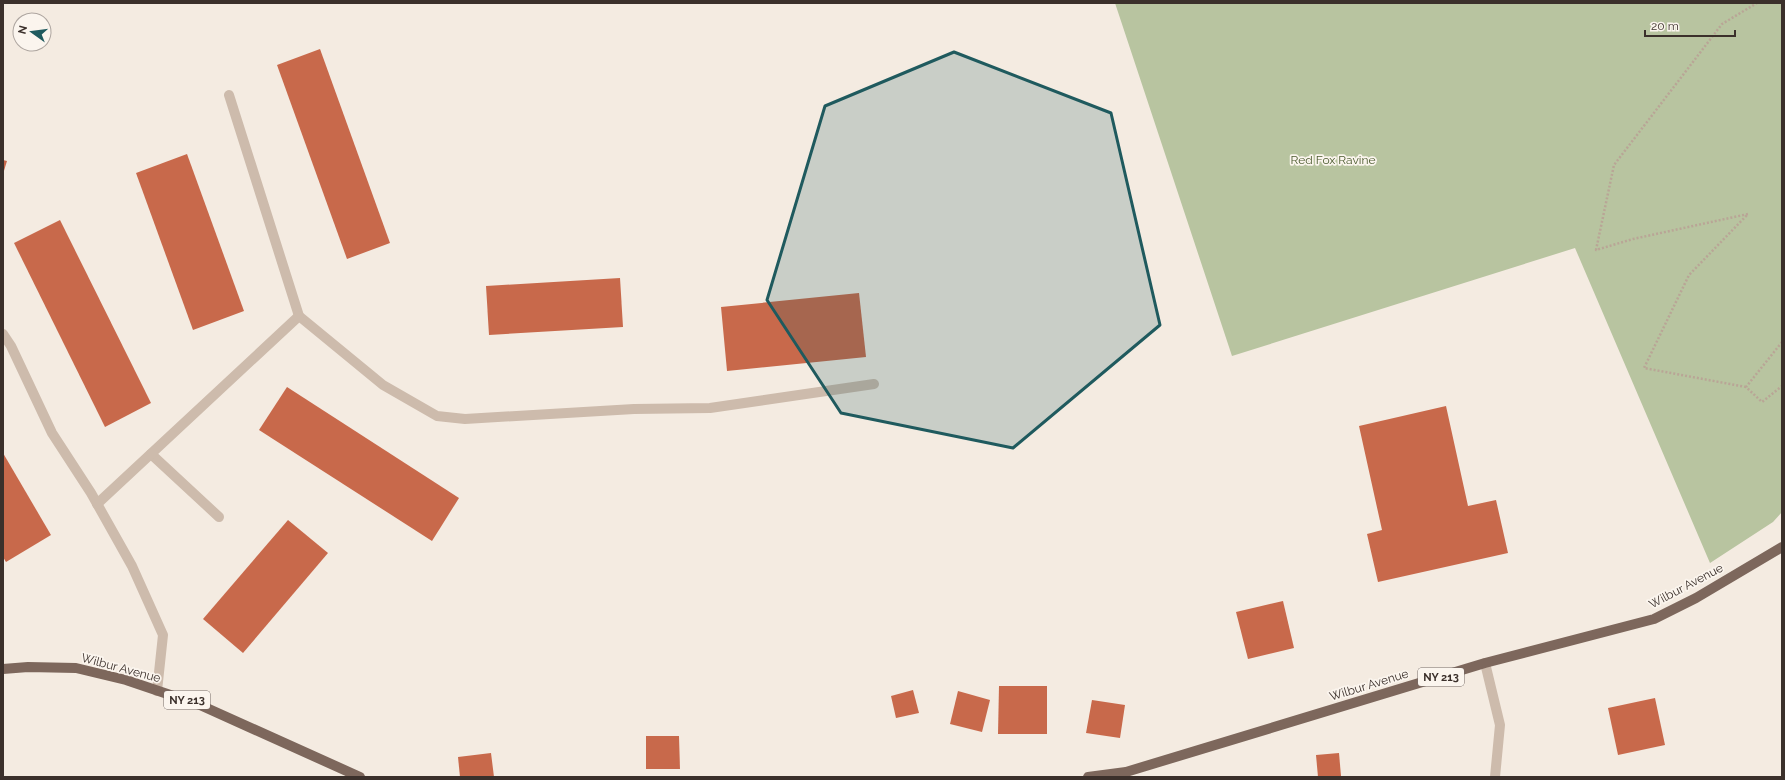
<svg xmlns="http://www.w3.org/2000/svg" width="1785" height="780" font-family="Raleway,sans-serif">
	<rect width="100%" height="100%" fill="#f4ebe1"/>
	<path fill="#b8c4a0" d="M 1115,3 L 1782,3 L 1782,512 L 1773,522 L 1710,563 L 1575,248 L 1232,356 Z"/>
	<g fill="#c8694b">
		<path d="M 320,49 L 390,243 L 347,259 L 277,65 Z"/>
		<path d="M 187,154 L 244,311 L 193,330 L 136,173 Z"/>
		<path d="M 3,160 L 7,161 L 3,174 Z"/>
		<path d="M 60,220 L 151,403 L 105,427 L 14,243 Z"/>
		<path d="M 620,278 L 623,327 L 489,335 L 486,286 Z"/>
		<path d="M 859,293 L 866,357 L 727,371 L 721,307 Z"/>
		<path d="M 287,387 L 459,498 L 432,541 L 259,430 Z"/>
		<path d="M 1446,406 L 1468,506 L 1496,500 L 1508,553 L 1378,582 L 1367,534 L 1382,530 L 1359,426 Z"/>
		<path d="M 3,453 L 51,535 L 6,562 L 3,557 Z"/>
		<path d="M 288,520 L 328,553 L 243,653 L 203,619 Z"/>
		<path d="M 1283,601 L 1294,648 L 1248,659 L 1236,612 Z"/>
		<path d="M 999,686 L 1047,686 L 1047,734 L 998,734 Z"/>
		<path d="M 913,690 L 919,713 L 896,718 L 891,696 Z"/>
		<path d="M 958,691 L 990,700 L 982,732 L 950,724 Z"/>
		<path d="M 1655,698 L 1665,745 L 1618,755 L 1608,708 Z"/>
		<path d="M 1092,700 L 1125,705 L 1120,738 L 1086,733 Z"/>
		<path d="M 646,736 L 679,736 L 680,769 L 646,769 Z"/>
		<path d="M 491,753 L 494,777 L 460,777 L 458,757 Z"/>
		<path d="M 1339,753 L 1341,776 L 1318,777 L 1316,755 Z"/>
	</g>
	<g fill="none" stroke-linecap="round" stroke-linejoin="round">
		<g stroke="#b9a596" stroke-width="2.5" stroke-dasharray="2 2" stroke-linecap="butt">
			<path d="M 1782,342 L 1746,387 L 1762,402 L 1782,386"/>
			<path d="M 1746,387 L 1644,368 L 1689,275 L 1748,214 L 1633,239 L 1596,250 L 1614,165 L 1722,24 L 1757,3"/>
		</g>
		<g stroke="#cdbbac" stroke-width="10">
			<path d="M 229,95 L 299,316 L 383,385 L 437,416 L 465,419 L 634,409 L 710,408 L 874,384"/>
			<path d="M 3,334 L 11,346 L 52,433 L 91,493 L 132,566 L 163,635 L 157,691"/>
			<path d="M 151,454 L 219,517"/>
			<path d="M 97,504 L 299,316"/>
			<path d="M 1485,663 L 1500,725 L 1495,777"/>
		</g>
		<g stroke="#7d675c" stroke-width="10">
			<path d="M 3,669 L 28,667 L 76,668 L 126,680 L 200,705 L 360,777"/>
			<path d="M 1088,777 L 1126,772 L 1485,663 L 1654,619 L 1696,598 L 1782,547"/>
		</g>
	</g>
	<path fill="#1f5a5e" fill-opacity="0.2" stroke="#1f5a5e" stroke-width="3" stroke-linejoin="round" d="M 954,52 L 1111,113 L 1160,325 L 1013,448 L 841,413 L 767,300 L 825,106 Z"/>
	<g text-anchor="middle" stroke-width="3.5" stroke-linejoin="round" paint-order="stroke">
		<g fill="#fbf5ee" stroke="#756b66" stroke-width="1">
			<rect x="1418" y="668" width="46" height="18" rx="3"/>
			<rect x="164" y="691" width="46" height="18" rx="3"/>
		</g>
		<g font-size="11" font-weight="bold" fill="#3b302b">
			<text x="1441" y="681">NY 213</text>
			<text x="187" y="704">NY 213</text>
		</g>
		<g font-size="12" fill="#4a5a2e" stroke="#fbf5ee">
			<text x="1333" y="164">Red Fox Ravine</text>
		</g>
		<g font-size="12" fill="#3b302b" stroke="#fbf5ee">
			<text transform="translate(1686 586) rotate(-28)" y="4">Wilbur Avenue</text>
			<text transform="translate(121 668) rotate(15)" y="4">Wilbur Avenue</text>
			<text transform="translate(1369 685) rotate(-17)" y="4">Wilbur Avenue</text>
		</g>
	</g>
	<rect width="1785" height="780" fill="none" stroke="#3b302b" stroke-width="8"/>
	<g transform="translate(32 32) rotate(284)"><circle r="19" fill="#fbf5ee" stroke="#aea6a0"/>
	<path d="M0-3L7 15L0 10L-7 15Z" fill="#1f5a5e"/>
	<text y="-6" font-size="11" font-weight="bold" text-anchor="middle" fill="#3b302b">N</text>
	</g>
	<path d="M1645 30v6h90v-6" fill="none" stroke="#3b302b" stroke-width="2"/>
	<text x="1651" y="30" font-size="12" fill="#3b302b" stroke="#fbf5ee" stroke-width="3" paint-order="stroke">20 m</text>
</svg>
